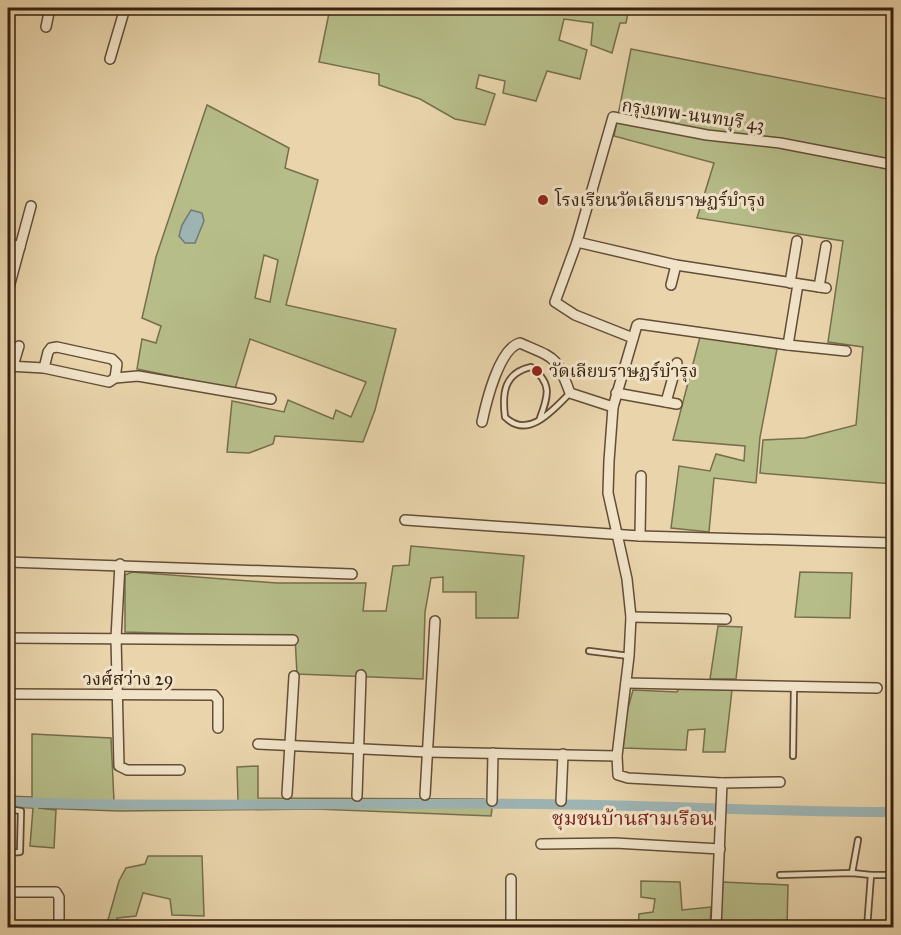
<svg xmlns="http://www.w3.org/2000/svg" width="901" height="935" font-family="'IM FELL Great Primer','Noto Serif Thai',serif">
	<rect width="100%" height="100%" fill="#e9d4ab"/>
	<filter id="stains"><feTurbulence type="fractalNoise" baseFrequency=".00333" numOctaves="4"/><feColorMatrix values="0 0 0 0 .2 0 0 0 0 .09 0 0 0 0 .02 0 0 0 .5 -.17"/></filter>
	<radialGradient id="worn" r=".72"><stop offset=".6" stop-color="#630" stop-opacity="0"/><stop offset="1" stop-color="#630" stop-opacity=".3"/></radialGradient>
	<g fill="#b6bd89" stroke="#766e4c" stroke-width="1.5" fill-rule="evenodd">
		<path d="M 330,8 L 629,8 L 626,23 L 620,23 L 612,53 L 591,45 L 593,23 L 564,19 L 559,40 L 587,50 L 580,79 L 547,71 L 536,101 L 503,93 L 505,81 L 479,75 L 476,88 L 495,94 L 485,125 L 455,119 L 420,99 L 379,85 L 379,74 L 319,62 Z"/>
		<path d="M 631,49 L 893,100 L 893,484 L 760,473 L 763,440 L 805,438 L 856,425 L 863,347 L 828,342 L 843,241 L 697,218 L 714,163 L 614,136 Z"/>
		<path d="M 207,105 L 289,148 L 285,168 L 318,180 L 286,305 L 396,329 L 375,410 L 363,442 L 275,436 L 273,444 L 249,453 L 227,452 L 232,401 L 284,412 L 288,400 L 333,419 L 336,410 L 351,417 L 366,382 L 250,339 L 235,389 L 137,369 L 142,339 L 156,343 L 161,326 L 142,318 L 156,257 ZM 264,255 L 278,260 L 270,302 L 255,298 Z"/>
		<path d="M 700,337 L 777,349 L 760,437 L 756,483 L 714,478 L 709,532 L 671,528 L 679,466 L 710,471 L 716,454 L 744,461 L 745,446 L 673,440 Z"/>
		<path d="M 411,546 L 524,556 L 518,618 L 476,618 L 476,592 L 443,592 L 443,577 L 431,578 L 425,612 L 423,679 L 297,674 L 295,637 L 125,632 L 125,575 L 132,572 L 277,583 L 366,583 L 363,611 L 386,611 L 393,566 L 409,565 Z"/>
		<path d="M 800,572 L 852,573 L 850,618 L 795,617 Z"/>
		<path d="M 718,626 L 742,627 L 736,679 L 710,679 Z"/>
		<path d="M 680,687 L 732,690 L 725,752 L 703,752 L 705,729 L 688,730 L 686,750 L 623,748 L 625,719 L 633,690 L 677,692 Z"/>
		<path d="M 32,734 L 111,738 L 114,801 L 238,801 L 237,767 L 258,766 L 258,798 L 484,799 L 492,809 L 491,816 L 316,809 L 119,811 L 38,808 L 56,810 L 54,848 L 30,846 L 33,808 L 8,807 L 8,796 L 32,797 Z"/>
		<path d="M 148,856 L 202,856 L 204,916 L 172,915 L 170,899 L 143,893 L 136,916 L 117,918 L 116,927 L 106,927 L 119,881 L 126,868 L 145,864 Z"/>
		<path d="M 641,881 L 680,882 L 682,910 L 711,907 L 710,927 L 638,927 L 639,914 L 653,912 L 655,899 L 641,897 Z"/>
		<path d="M 723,882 L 788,885 L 787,927 L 720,928 Z"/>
	</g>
	<path fill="#9db5b5" stroke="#747973" stroke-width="1.5" d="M 191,210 L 202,213 L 204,221 L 195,243 L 185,243 L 179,236 L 182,225 Z"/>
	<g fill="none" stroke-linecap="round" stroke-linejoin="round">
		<path stroke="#9db5b5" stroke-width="10" d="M 8,802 C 185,808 362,802 539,804 C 657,805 775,812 894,812"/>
		<g stroke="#634d37" stroke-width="8">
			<g id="lane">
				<path d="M 540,418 C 548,397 553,383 531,367 C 504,373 502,393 505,417 C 528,440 553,410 570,393"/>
				<path d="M 589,651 L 629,656"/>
				<path d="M 793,756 L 794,686"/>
				<path d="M 8,809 L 21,811 L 20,852 L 8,853"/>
				<path d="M 852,873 L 858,840"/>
				<path d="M 780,875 L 852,873 L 871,875"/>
				<path d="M 867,928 L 871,875 L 894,875"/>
			</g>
		</g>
		<g stroke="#634d37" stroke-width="12">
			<g id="street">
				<path d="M 46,27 L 50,8"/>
				<path d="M 110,59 L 125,8"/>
				<path d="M 577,242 L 676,265 L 826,288"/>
				<path d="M 8,243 L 20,247"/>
				<path d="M 790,283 L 797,241"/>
				<path d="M 671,285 L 676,265"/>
				<path d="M 819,287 L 826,246"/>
				<path d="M 8,291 L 31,206"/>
				<path d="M 633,338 L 575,315 L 555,302 L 577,242 L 613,117 L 707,135 L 780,143 L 894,165"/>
				<path d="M 788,345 L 798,284"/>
				<path d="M 8,366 L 44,368 L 109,382 L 115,378 L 138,376 L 271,399"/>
				<path d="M 13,366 L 19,346"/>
				<path d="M 44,368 L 48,352 L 51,348 L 57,347 L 112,359 L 117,364 L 115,378"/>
				<path d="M 616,393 L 677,404"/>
				<path d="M 666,402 L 677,363"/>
				<path d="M 482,422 C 486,403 499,348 520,343 C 556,359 556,355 570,393 L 613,407"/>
				<path d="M 405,520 L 640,536 L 894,543"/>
				<path d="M 640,536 L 641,476"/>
				<path d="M 8,562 L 352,574"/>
				<path d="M 120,564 L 116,638 L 119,766 L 127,770 L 180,770"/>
				<path d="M 631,617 L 726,619"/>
				<path d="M 8,638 L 293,640"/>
				<path d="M 626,683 L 877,688"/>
				<path d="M 8,694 L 214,695 L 218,700 L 218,728"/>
				<path d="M 258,744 L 427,752 L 617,756"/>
				<path d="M 780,782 L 722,783 L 628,778 L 618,775 L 617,756 L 629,656 L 631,617 L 627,579 L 608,493 L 609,461 L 613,407 L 637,325 L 639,324 L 788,345 L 846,351"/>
				<path d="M 287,794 L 294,676"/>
				<path d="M 425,795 L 435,621"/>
				<path d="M 357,796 L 361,675"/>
				<path d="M 492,801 L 493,753"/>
				<path d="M 561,801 L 563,754"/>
				<path d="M 541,844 L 615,843 L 720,849"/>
				<path d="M 8,892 L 56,892 L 59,897 L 59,928"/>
				<path d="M 511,928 L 511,879"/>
				<path d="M 716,928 L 722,783"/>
			</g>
		</g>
		<use href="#lane" stroke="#f1e3c8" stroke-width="4.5"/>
		<use href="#street" stroke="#f1e3c8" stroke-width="9"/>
	</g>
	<g fill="#8f2418" stroke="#f1e3c8" stroke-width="2">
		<circle cx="543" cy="200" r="6"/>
		<circle cx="537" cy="371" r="6"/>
	</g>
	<g text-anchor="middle" stroke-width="6" stroke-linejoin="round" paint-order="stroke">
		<g font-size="18" fill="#362010" stroke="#f1e3c8">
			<text transform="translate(693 115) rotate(8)" y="6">กรุงเทพ-นนทบุรี 43</text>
			<text x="128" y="685">วงศ์สว่าง 29</text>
		</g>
		<g font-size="18" fill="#362010" stroke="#f1e3c8" text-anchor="start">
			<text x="555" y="206">โรงเรียนวัดเลียบราษฏร์บำรุง</text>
			<text x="549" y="377">วัดเลียบราษฏร์บำรุง</text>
		</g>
		<g font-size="20" fill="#7a1f14" stroke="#f1e3c8">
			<text x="633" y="825">ชุมชนบ้านสามเรือน</text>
		</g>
	</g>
	<rect width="901" height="935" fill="none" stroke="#e9d4ab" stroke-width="30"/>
	<rect x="9" y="9" width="883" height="917" fill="none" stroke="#362010" stroke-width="3"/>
	<rect x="15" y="15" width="871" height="905" fill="none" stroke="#362010" stroke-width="1.5"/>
	<rect width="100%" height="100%" filter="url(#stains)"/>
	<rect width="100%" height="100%" fill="url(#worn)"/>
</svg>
